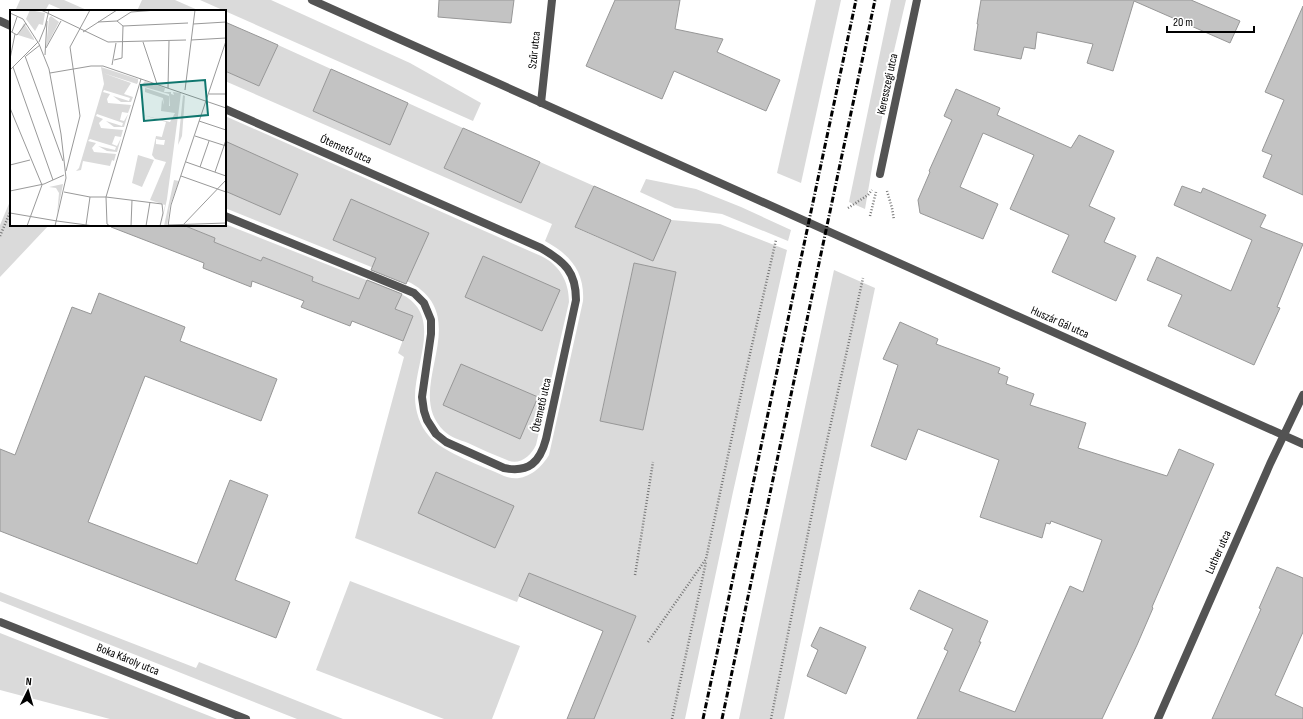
<svg xmlns="http://www.w3.org/2000/svg" width="1303" height="719" font-family="'Sofia Sans Condensed',sans-serif">
	<rect width="100%" height="100%" fill="#fff"/>
	<g fill="#dadada" fill-rule="evenodd">
		<path d="M 20,0 L 64,0 L 89,11 L 65,11 L 49,4 L 45,11 L 21,11 L 16,9 Z"/>
		<path d="M 142,0 L 175,0 L 200,11 L 137,11 Z"/>
		<path d="M 200,0 L 271,0 L 410,63 L 481,103 L 473,121 Z"/>
		<path d="M 816,0 L 841,0 L 801,183 L 777,173 Z"/>
		<path d="M 891,0 L 906,0 L 889,72 L 882,118 L 874,156 L 865,209 L 849,202 Z"/>
		<path d="M 278,45 L 331,69 L 313,111 L 390,145 L 408,103 L 463,128 L 444,168 L 521,203 L 540,162 L 594,186 L 576,228 L 653,261 L 671,220 L 720,224 L 787,250 L 733,492 L 685,719 L 594,719 L 636,616 L 529,573 L 517,602 L 355,538 L 404,357 L 398,353 L 412,316 L 361,295 L 359,299 L 312,281 L 313,277 L 263,257 L 261,261 L 214,242 L 215,238 L 183,225 L 225,225 L 225,224 L 399,293 C 444,313 415,361 415,397 C 415,411 420,426 429,436 C 443,453 483,466 504,476 C 523,484 540,470 549,455 L 583,301 C 585,271 569,254 545,241 L 552,224 L 225,81 L 225,71 L 259,86 ZM 634,263 L 675,272 L 642,430 L 600,420 Z"/>
		<path d="M 225,116 L 541,256 C 560,265 569,282 569,302 L 536,445 C 531,456 519,466 507,460 C 494,455 481,449 468,443 C 460,440 450,437 444,431 C 401,390 476,320 411,283 L 225,208 Z"/>
		<path d="M 646,179 L 696,189 L 741,207 L 791,230 L 788,241 L 722,214 L 675,208 L 640,192 Z"/>
		<path d="M 11,199 L 11,225 L 49,225 L 0,277 L 0,225 Z"/>
		<path d="M 834,270 L 875,288 L 791,687 L 784,719 L 739,719 Z"/>
		<path d="M 350,581 L 520,646 L 492,719 L 444,719 L 316,670 Z"/>
		<path d="M 0,592 L 196,668 L 199,662 L 343,719 L 297,719 L 0,601 Z"/>
		<path d="M 0,633 L 217,719 L 110,719 L 0,690 Z"/>
	</g>
	<g fill="#c3c3c3" stroke="#979797">
		<path d="M 439,0 L 514,0 L 511,23 L 438,17 Z"/>
		<path d="M 615,0 L 680,0 L 675,29 L 723,39 L 717,52 L 780,80 L 766,111 L 674,71 L 662,99 L 586,66 Z"/>
		<path d="M 981,0 L 1191,0 L 1240,21 L 1230,43 L 1134,1 L 1113,71 L 1087,63 L 1093,44 L 1037,32 L 1035,49 L 1024,47 L 1021,59 L 974,50 L 978,24 L 977,24 Z"/>
		<path d="M 1303,6 L 1303,195 L 1263,177 L 1272,155 L 1262,151 L 1284,100 L 1265,92 Z"/>
		<path d="M 225,22 L 278,45 L 259,86 L 225,71 Z"/>
		<path d="M 331,69 L 408,103 L 390,145 L 313,111 Z"/>
		<path d="M 956,89 L 1000,108 L 997,115 L 1071,148 L 1079,135 L 1114,151 L 1089,206 L 1115,218 L 1104,242 L 1136,256 L 1116,301 L 1052,272 L 1069,235 L 1010,209 L 1034,155 L 983,133 L 960,187 L 998,204 L 983,239 L 920,213 L 918,200 L 930,172 L 929,171 L 952,120 L 944,116 Z"/>
		<path d="M 463,128 L 540,162 L 521,203 L 444,168 Z"/>
		<path d="M 225,141 L 298,174 L 280,215 L 225,191 Z"/>
		<path d="M 594,186 L 671,220 L 653,261 L 575,227 Z"/>
		<path d="M 1182,186 L 1201,193 L 1203,188 L 1266,215 L 1260,227 L 1303,244 L 1277,307 L 1280,308 L 1254,365 L 1168,326 L 1182,295 L 1147,280 L 1157,257 L 1231,291 L 1252,240 L 1174,205 Z"/>
		<path d="M 351,199 L 429,233 L 406,284 L 371,270 L 376,258 L 333,240 Z"/>
		<path d="M 112,225 L 183,225 L 215,238 L 214,242 L 261,261 L 263,257 L 313,277 L 312,281 L 359,299 L 367,280 L 402,294 L 395,309 L 413,316 L 403,341 L 352,321 L 350,326 L 301,307 L 304,301 L 252,281 L 251,287 L 203,268 L 204,263 L 111,227 Z"/>
		<path d="M 483,256 L 560,290 L 542,331 L 465,297 Z"/>
		<path d="M 634,263 L 676,272 L 643,430 L 600,421 Z"/>
		<path d="M 99,293 L 185,327 L 180,341 L 277,379 L 261,421 L 145,376 L 88,522 L 197,564 L 230,480 L 268,495 L 235,580 L 290,602 L 276,638 L 0,531 L 0,449 L 15,455 L 72,307 L 91,314 Z"/>
		<path d="M 900,322 L 938,339 L 936,344 L 1000,368 L 998,373 L 1008,377 L 1006,384 L 1034,394 L 1030,405 L 1086,423 L 1078,448 L 1167,476 L 1179,449 L 1214,464 L 1152,607 L 1153,608 L 1137,645 L 1102,719 L 917,719 L 948,651 L 944,649 L 953,629 L 910,609 L 919,590 L 988,621 L 979,642 L 981,642 L 959,691 L 1015,712 L 1070,586 L 1083,592 L 1102,540 L 1051,521 L 1050,524 L 1046,523 L 1042,538 L 980,517 L 999,460 L 918,429 L 906,460 L 871,446 L 898,365 L 883,359 Z"/>
		<path d="M 461,364 L 538,397 L 520,439 L 443,405 Z"/>
		<path d="M 436,472 L 514,506 L 495,548 L 418,513 Z"/>
		<path d="M 1277,567 L 1303,578 L 1303,632 L 1275,695 L 1303,708 L 1303,719 L 1212,719 L 1261,609 L 1259,608 Z"/>
		<path d="M 529,573 L 636,616 L 594,719 L 567,719 L 603,631 L 519,596 Z"/>
		<path d="M 820,627 L 866,647 L 846,694 L 807,676 L 818,650 L 811,646 Z"/>
	</g>
	<g fill="none" stroke-linecap="round" stroke-linejoin="round">
		<g stroke="#757575" stroke-width="2.5" stroke-dasharray="1 2" stroke-linecap="butt">
			<path d="M 887,191 L 892,208 L 894,220"/>
			<path d="M 848,208 L 868,195 L 872,190"/>
			<path d="M 870,216 L 876,192"/>
			<path d="M 0,236 L 11,210"/>
			<path d="M 635,575 L 653,462"/>
			<path d="M 648,642 L 706,559 L 744,380 L 776,240"/>
			<path d="M 672,719 L 706,562"/>
			<path d="M 771,719 L 821,468 L 863,278"/>
		</g>
		<g stroke="#535353" stroke-width="8">
			<path d="M 0,21 L 11,26"/>
			<path d="M 225,109 L 541,248 C 565,262 576,272 576,300 L 546,439 C 540,462 529,473 504,468 L 446,442 L 436,434 L 427,420 L 424,411 L 422,397 L 431,334 L 431,320 L 424,303 L 414,293 L 225,216"/>
			<path d="M 0,622 L 246,719"/>
		</g>
		<g stroke="#535353" stroke-width="8">
			<path d="M 312,0 L 1303,444"/>
			<path d="M 541,103 L 552,0"/>
			<path d="M 880,174 L 917,0"/>
			<path d="M 1158,719 L 1270,464 L 1303,395"/>
		</g>
		<g stroke="#000" stroke-width="3" stroke-dasharray="6 2 1 2" stroke-linecap="butt">
			<path d="M 703,719 L 856,0"/>
			<path d="M 722,719 L 875,0"/>
		</g>
	</g>
	<g text-anchor="middle" stroke-width="4" stroke-linejoin="round" paint-order="stroke">
		<g font-size="12" fill="#000" stroke="#fff">
			<text transform="translate(534 50) rotate(-84)" y="4">Szűr utca</text>
			<text transform="translate(887 84) rotate(-78)" y="4">Keresszegi utca</text>
			<text transform="translate(346 149) rotate(24)" y="4">Ótemető utca</text>
			<text transform="translate(1060 322) rotate(24)" y="4">Huszár Gál utca</text>
			<text transform="translate(541 405) rotate(-77)" y="4">Ótemető utca</text>
			<text transform="translate(1218 552) rotate(-66)" y="4">Luther utca</text>
			<text transform="translate(128 659) rotate(22)" y="4">Boka Károly utca</text>
		</g>
	</g>
	<g transform="translate(10 10)">
		<rect width="216" height="216" fill="#fff"/>
		<path d="M 20,0 L 35,3 L 33,15 L 29,14 L 25,21 L 16,9 ZM 41,6 L 49,12 L 36,37 L 39,8 ZM 14,13 L 24,29 L 24,30 L 8,25 ZM 91,57 L 128,69 L 128,72 L 127,74 L 93,63 L 121,73 L 114,84 L 123,87 L 121,92 L 111,92 L 103,86 L 119,91 L 120,88 L 94,80 L 93,82 L 100,84 L 97,89 L 98,93 L 121,95 L 118,103 L 112,102 L 110,110 L 114,111 L 118,104 L 114,117 L 104,117 L 96,111 L 112,116 L 113,113 L 87,104 L 86,106 L 93,109 L 89,113 L 91,118 L 113,120 L 111,127 L 105,126 L 102,134 L 107,136 L 111,128 L 107,142 L 97,141 L 88,136 L 105,140 L 106,137 L 80,129 L 78,131 L 86,133 L 82,138 L 84,142 L 106,144 L 104,151 L 102,150 L 100,156 L 73,151 L 71,160 L 66,161 L 69,158 L 94,74 ZM 135,71 L 155,78 L 154,82 L 161,82 L 161,84 L 164,85 L 163,82 L 171,83 L 157,189 L 151,216 L 155,195 L 140,190 L 156,152 L 145,149 L 142,145 L 146,126 L 152,127 L 151,130 L 146,129 L 146,134 L 154,135 L 155,130 L 151,130 L 156,112 L 133,105 L 160,112 L 165,103 L 151,101 L 152,89 L 135,84 L 152,89 L 154,95 L 160,96 L 159,84 L 131,76 ZM 135,78 L 159,86 L 159,96 L 154,95 L 153,88 L 135,82 ZM 173,85 L 175,86 L 172,126 L 168,135 ZM 128,145 L 144,150 L 132,177 L 122,173 ZM 164,170 L 169,171 L 160,196 L 157,216 L 154,216 ZM 53,174 L 47,205 L 49,183 L 46,178 L 39,177 Z" fill="#dadada"/>
		<path fill="none" stroke="#999" stroke-width="1" d="M 31,0 L 98,32 L 176,30M 0,3 L 13,9M 13,9 L 29,34 L 39,59 L 51,124 L 56,168 L 45,216M 107,11 L 121,2 L 147,0M 88,12 L 107,11 L 113,16 L 112,48 L 104,50M 183,14 L 216,12M 113,16 L 178,13M 0,21 L 7,25 L 16,13M 2,22 L 7,7M 73,22 L 107,0M 181,30 L 216,28M 29,32 L 35,17 L 39,0M 133,32 L 147,74M 36,38 L 51,11M 35,45 L 37,11M 15,46 L 53,151M 16,46 L 30,35M 0,49 L 5,24M 102,55 L 106,33M 3,57 L 43,170M 0,60 L 28,32M 40,63 L 81,56 L 93,56 L 216,98M 158,78 L 159,31M 175,80 L 185,0M 199,84 L 216,84M 0,98 L 32,175M 189,111 L 216,120M 185,126 L 216,136M 176,152 L 216,166M 0,155 L 20,150M 190,157 L 199,131M 56,161 L 70,106 L 60,37 L 80,0M 205,162 L 216,130M 171,166 L 216,182M 0,181 L 34,174 L 54,165M 54,182 L 80,187 L 96,187 L 152,194 L 153,203 L 150,216M 96,187 L 131,69M 96,187 L 97,214 L 100,216M 0,203 L 47,211M 47,211 L 84,216M 76,215 L 80,187M 158,215 L 216,213M 173,215 L 216,170M 17,216 L 32,175M 121,216 L 122,190M 136,216 L 140,192M 158,216 L 161,195 L 216,31"/>
		<path fill="#0f766e" fill-opacity="0.15" stroke="#0f766e" stroke-width="2" d="M 195,70 L 198,105 L 134,111 L 131,75 Z"/>
		<rect width="216" height="216" fill="none" stroke="#000" stroke-width="2"/>
	</g>
	<g transform="translate(28 691) rotate(5)" stroke="#ffffff" stroke-width="3" paint-order="stroke">
	<path d="M0-3L7 15L0 10L-7 15Z" fill="#000000"/>
	<text y="-6" font-size="11" font-weight="bold" text-anchor="middle" fill="#000000">N</text>
	</g>
	<path d="M1167 26v6h87v-6" fill="none" stroke="#000000" stroke-width="2"/>
	<text x="1173" y="26" font-size="12" fill="#000000" stroke="#ffffff" stroke-width="3" paint-order="stroke">20 m</text>
</svg>
